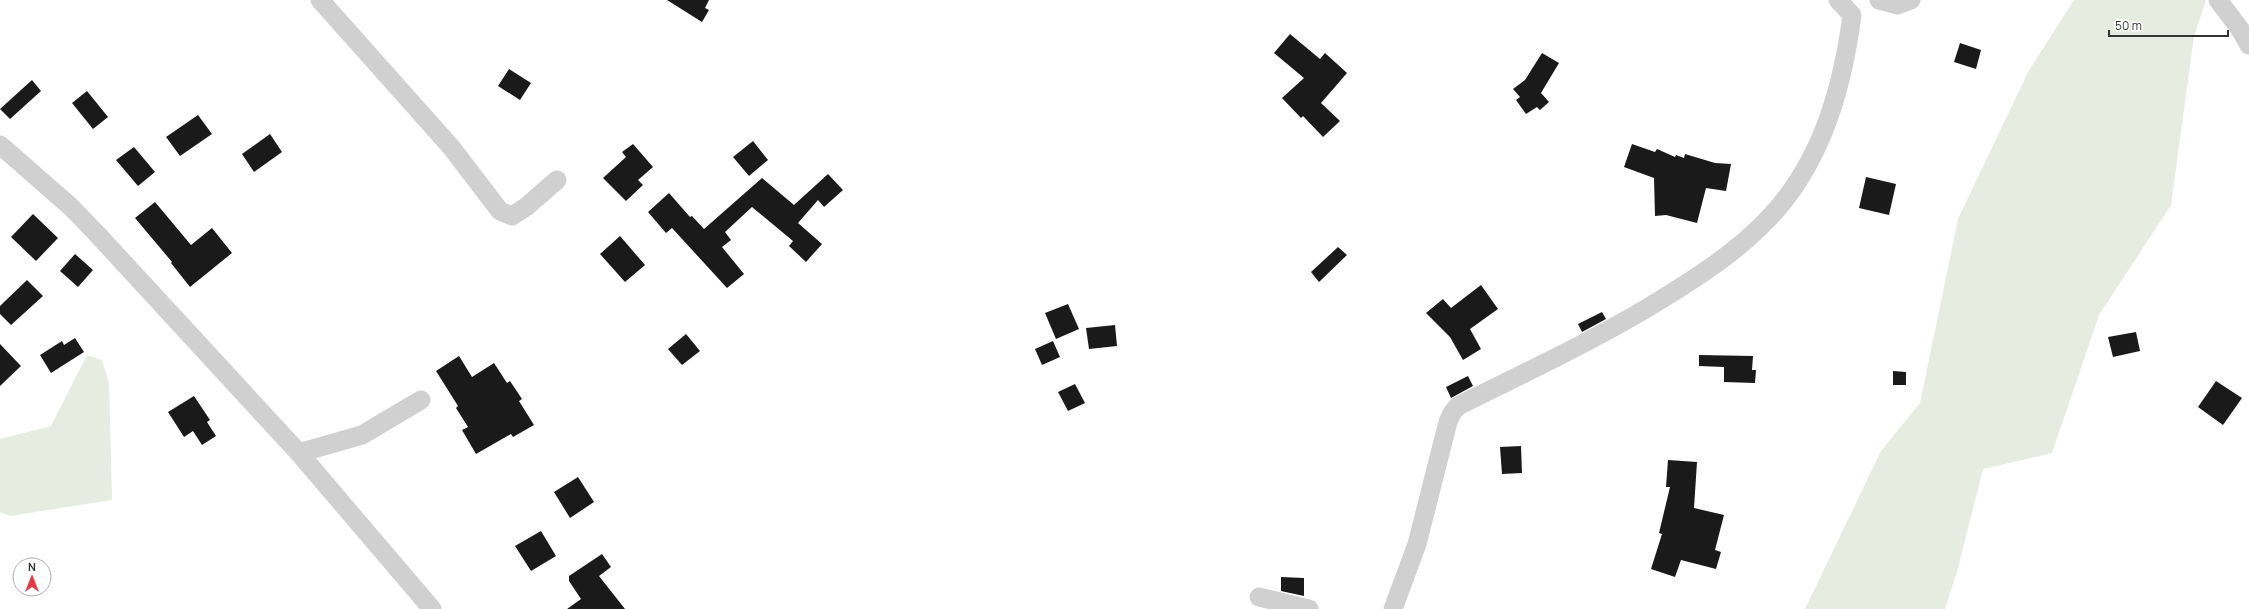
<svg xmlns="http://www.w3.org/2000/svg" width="2249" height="609" font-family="Manrope,sans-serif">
	<rect width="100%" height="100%" fill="#fff"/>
	<g fill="#e6ecdf">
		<path d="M 2074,0 L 2206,0 L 2194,36 L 2171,205 L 2099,315 L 2052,453 L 1983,469 L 1958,568 L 1945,609 L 1805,609 L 1881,451 L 1920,403 L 1958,219 L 2028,72 Z"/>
		<path d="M 87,355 L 102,360 L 109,383 L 112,500 L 10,516 L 0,512 L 0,439 L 51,426 Z"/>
	</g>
	<g fill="#1a1a1a">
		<path d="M 667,0 L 709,0 L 705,8 L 709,10 L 702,22 Z"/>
		<path d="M 1290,34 L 1320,59 L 1325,53 L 1347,73 L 1321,103 L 1340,121 L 1323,137 L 1303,116 L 1301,118 L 1282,98 L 1304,78 L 1274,53 Z"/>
		<path d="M 1960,43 L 1981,50 L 1976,69 L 1954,62 Z"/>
		<path d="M 1542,53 L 1559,63 L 1541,93 L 1549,102 L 1540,110 L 1537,107 L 1526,114 L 1516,100 L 1520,97 L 1513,89 L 1525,80 Z"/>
		<path d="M 509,69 L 531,83 L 520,100 L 498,86 Z"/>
		<path d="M 32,80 L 41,91 L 10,119 L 0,109 Z"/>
		<path d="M 87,91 L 108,117 L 93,129 L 72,103 Z"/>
		<path d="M 198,115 L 212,134 L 180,156 L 166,137 Z"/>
		<path d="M 270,134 L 282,152 L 254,172 L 242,154 Z"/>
		<path d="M 753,141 L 768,160 L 749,176 L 733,157 Z"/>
		<path d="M 633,144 L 653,167 L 638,180 L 643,185 L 626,201 L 603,178 L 626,157 L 622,152 Z"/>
		<path d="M 1632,144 L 1655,152 L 1657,149 L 1675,157 L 1676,155 L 1684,158 L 1685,154 L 1715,163 L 1731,164 L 1726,191 L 1706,188 L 1697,223 L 1666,215 L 1655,216 L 1654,178 L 1624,167 Z"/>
		<path d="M 134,147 L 155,172 L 138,186 L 116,160 Z"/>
		<path d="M 828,174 L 843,190 L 824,207 L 818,200 L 798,223 L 822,244 L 806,262 L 789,246 L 793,241 L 752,207 L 725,232 L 731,240 L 722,247 L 744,274 L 727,288 L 672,228 L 666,233 L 648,212 L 669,193 L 690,217 L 692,216 L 704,229 L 762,178 L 794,205 Z"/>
		<path d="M 1866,177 L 1896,184 L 1889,215 L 1859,208 Z"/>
		<path d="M 155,202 L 191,245 L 212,228 L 232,253 L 190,287 L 171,263 L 172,262 L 135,218 Z"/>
		<path d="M 33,214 L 58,238 L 36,261 L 11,237 Z"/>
		<path d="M 620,236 L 645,265 L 625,282 L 600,254 Z"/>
		<path d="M 1338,247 L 1347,255 L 1319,282 L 1311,272 Z"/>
		<path d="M 75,254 L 93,270 L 78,287 L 60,271 Z"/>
		<path d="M 27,280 L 43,296 L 11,325 L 0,314 L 0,306 Z"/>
		<path d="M 1481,285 L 1498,309 L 1470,329 L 1481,349 L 1463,360 L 1450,337 L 1426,313 L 1443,299 L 1451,308 Z"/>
		<path d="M 1068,304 L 1079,329 L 1056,339 L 1045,313 Z"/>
		<path d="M 1602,312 L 1606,319 L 1582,332 L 1578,324 Z"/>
		<path d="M 1115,325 L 1117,346 L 1089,349 L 1086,328 Z"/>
		<path d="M 2136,332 L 2140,351 L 2113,357 L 2108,337 Z"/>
		<path d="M 686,334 L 700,351 L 682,365 L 668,349 Z"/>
		<path d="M 75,338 L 84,352 L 51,373 L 40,355 L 62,341 L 64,345 Z"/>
		<path d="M 1053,341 L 1060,357 L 1042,365 L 1035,349 Z"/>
		<path d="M 0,344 L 21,366 L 0,386 Z"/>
		<path d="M 1699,355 L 1753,356 L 1752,370 L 1756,370 L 1755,383 L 1724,382 L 1724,367 L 1699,366 Z"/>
		<path d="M 459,356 L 472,377 L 494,363 L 507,383 L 510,381 L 522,399 L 519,401 L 534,425 L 513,437 L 511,434 L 476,454 L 462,430 L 468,427 L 456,408 L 458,406 L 436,371 Z"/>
		<path d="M 1893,371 L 1906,372 L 1906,385 L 1893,385 Z"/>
		<path d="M 1468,376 L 1473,386 L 1451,398 L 1446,387 Z"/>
		<path d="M 2216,381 L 2242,398 L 2223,425 L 2198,407 Z"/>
		<path d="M 1075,384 L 1085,403 L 1068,411 L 1058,392 Z"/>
		<path d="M 194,396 L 210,420 L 207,422 L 216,436 L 202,445 L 193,431 L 184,437 L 168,412 Z"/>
		<path d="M 1521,446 L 1522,473 L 1502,474 L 1500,447 Z"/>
		<path d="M 1668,460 L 1697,462 L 1694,508 L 1724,515 L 1715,550 L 1721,552 L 1716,569 L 1681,560 L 1675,577 L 1651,569 L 1662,534 L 1659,533 L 1670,487 L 1666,487 Z"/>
		<path d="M 578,477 L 594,502 L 570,518 L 554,492 Z"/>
		<path d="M 541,531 L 556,556 L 531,571 L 515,546 Z"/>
		<path d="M 602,554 L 611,567 L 599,576 L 625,609 L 567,609 L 581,599 L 569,581 L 569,576 Z"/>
		<path d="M 1281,577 L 1304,578 L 1304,596 L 1281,591 Z"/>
	</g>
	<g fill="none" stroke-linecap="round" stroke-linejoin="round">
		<g stroke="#d0d0d0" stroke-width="19">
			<path d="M 320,0 L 451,147 L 500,211 L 512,216 L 526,207 L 557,180"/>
			<path d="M 1879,0 L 1898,5 L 1911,0"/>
			<path d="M 2218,0 L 2240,29 L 2249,45"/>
			<path d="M 0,145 L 71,207 L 98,235 L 299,453 L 432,609"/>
			<path d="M 299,453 L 362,435 L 421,400"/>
			<path d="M 1259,597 L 1309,609"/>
			<path d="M 1393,609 L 1417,544 L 1448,422 L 1452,413 L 1458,406 C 1530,370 1602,337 1670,294 C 1710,269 1747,244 1778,208 C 1824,154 1843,84 1852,15 L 1838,0"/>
		</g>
	</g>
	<g transform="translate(32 577)"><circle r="19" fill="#ffffff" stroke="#adadad"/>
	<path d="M0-3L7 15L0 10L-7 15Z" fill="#e63946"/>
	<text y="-6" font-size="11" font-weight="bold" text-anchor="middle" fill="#333333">N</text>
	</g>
	<path d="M2109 30v6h119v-6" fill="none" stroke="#333333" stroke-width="2"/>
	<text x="2115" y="30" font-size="12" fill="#333333" stroke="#ffffff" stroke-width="3" paint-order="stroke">50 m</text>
</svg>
